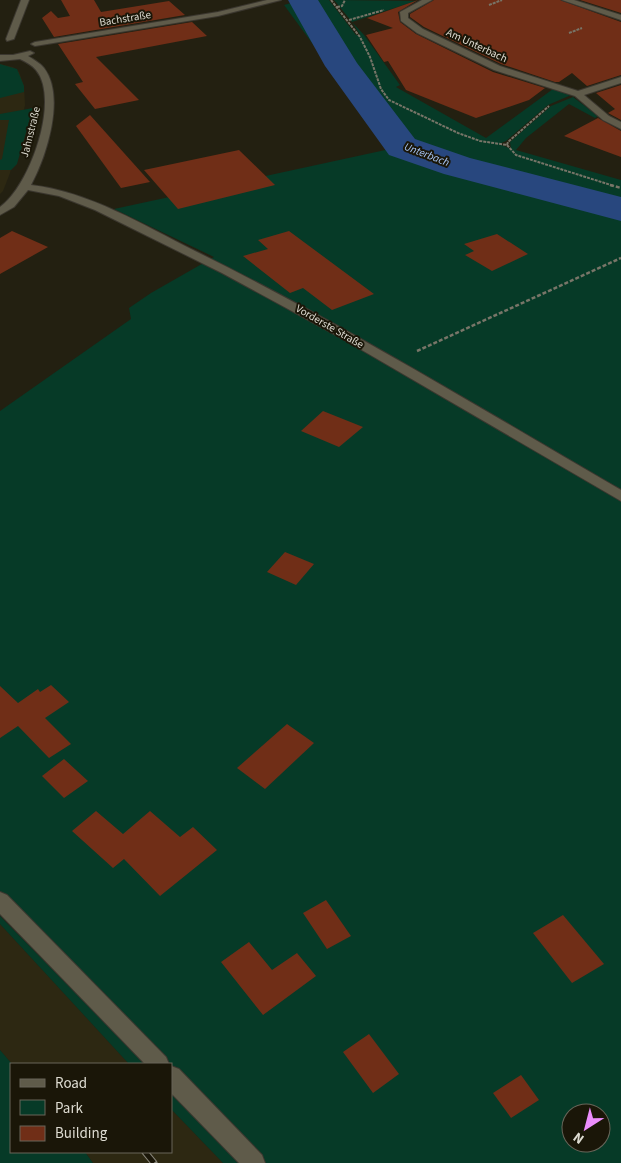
<svg xmlns="http://www.w3.org/2000/svg" width="621" height="1163" font-family="'Source Sans 3',sans-serif">
	<rect width="100%" height="100%" fill="#232011"/>
	<g fill="#2d2812">
		<path d="M 0,64 L 13,67 L 19,72 L 24,86 L 25,105 L 10,173 L 3,191 L 0,194 Z"/>
		<path d="M 0,924 L 129,1064 L 12,1064 L 0,1050 Z"/>
		<path d="M 171,1109 L 223,1163 L 93,1163 L 85,1152 L 171,1152 Z"/>
	</g>
	<g fill="#063a27" fill-rule="evenodd">
		<path d="M 301,0 L 329,0 L 356,35 L 360,35 L 352,22 L 334,0 L 416,1 L 352,22 L 364,35 L 400,85 L 396,87 L 486,138 L 553,89 L 571,95 L 548,105 L 506,141 L 499,144 L 511,149 L 510,142 L 551,106 L 573,97 L 598,116 L 595,118 L 569,104 L 526,138 L 516,150 L 621,180 L 621,1163 L 265,1163 L 171,1067 L 171,1064 L 169,1064 L 0,892 L 0,411 L 131,319 L 129,308 L 151,293 L 214,257 L 114,209 L 390,149 L 284,5 ZM 571,1113 L 601,1113 L 601,1143 L 571,1143 Z"/>
		<path d="M 0,64 L 17,69 L 24,86 L 24,92 L 0,98 Z"/>
		<path d="M 33,108 L 17,164 L 11,170 L 0,170 L 0,160 L 2,159 L 9,120 L 0,120 L 0,114 Z"/>
		<path d="M 0,916 L 145,1064 L 129,1064 L 0,924 Z"/>
		<path d="M 0,1050 L 12,1064 L 11,1152 L 85,1152 L 93,1163 L 0,1163 Z"/>
		<path d="M 171,1091 L 241,1163 L 223,1163 L 171,1109 Z"/>
	</g>
	<g fill="none" stroke-linecap="round" stroke-linejoin="round">
		<path fill="#28477e" fill-rule="evenodd" d="M 288,0 L 318,0 L 357,63 L 415,139 L 470,158 L 621,197 L 621,221 L 444,174 L 389,155 L 325,66 Z"/>
	</g>
	<g fill="#702e17">
		<path d="M 61,0 L 94,0 L 101,12 L 169,1 L 185,15 L 54,37 L 42,18 L 51,11 L 58,18 L 70,16 Z"/>
		<path d="M 418,0 L 398,12 L 400,22 L 416,34 L 493,72 L 545,88 L 529,100 L 476,118 L 406,90 L 388,61 L 384,62 L 366,35 L 393,28 L 367,18 Z"/>
		<path d="M 434,0 L 560,0 L 621,22 L 621,75 L 587,86 L 572,73 L 559,82 L 555,82 L 501,64 L 424,27 L 410,17 L 410,14 Z"/>
		<path d="M 580,0 L 621,0 L 621,13 Z"/>
		<path d="M 192,22 L 207,36 L 96,57 L 139,100 L 95,109 L 75,84 L 83,82 L 58,44 Z"/>
		<path d="M 621,85 L 621,120 L 608,113 L 615,109 L 596,93 Z"/>
		<path d="M 90,115 L 150,182 L 121,188 L 76,126 Z"/>
		<path d="M 598,118 L 621,131 L 621,157 L 564,136 Z"/>
		<path d="M 239,150 L 275,185 L 178,209 L 144,170 Z"/>
		<path d="M 12,231 L 48,247 L 0,274 L 0,238 Z"/>
		<path d="M 289,231 L 374,294 L 332,310 L 303,288 L 290,293 L 243,256 L 268,249 L 258,240 Z"/>
		<path d="M 497,234 L 528,254 L 492,271 L 465,255 L 474,251 L 464,244 Z"/>
		<path d="M 323,411 L 363,427 L 339,447 L 301,431 Z"/>
		<path d="M 285,552 L 314,564 L 296,585 L 267,572 Z"/>
		<path d="M 51,685 L 69,702 L 45,718 L 71,744 L 49,758 L 18,726 L 0,738 L 0,686 L 18,703 L 38,689 L 40,692 Z"/>
		<path d="M 287,724 L 314,743 L 265,789 L 237,768 Z"/>
		<path d="M 64,759 L 88,781 L 64,798 L 42,776 Z"/>
		<path d="M 96,811 L 123,834 L 150,811 L 180,837 L 193,827 L 217,850 L 160,896 L 124,859 L 113,868 L 72,831 Z"/>
		<path d="M 326,900 L 351,936 L 327,949 L 303,913 Z"/>
		<path d="M 563,915 L 604,964 L 572,983 L 533,933 Z"/>
		<path d="M 249,942 L 272,970 L 297,953 L 316,976 L 263,1015 L 221,962 Z"/>
		<path d="M 369,1034 L 399,1074 L 373,1093 L 343,1052 Z"/>
		<path d="M 521,1075 L 539,1100 L 511,1118 L 493,1093 Z"/>
	</g>
	<g fill="none" stroke-linecap="round" stroke-linejoin="round">
		<g stroke="#3b372f" stroke-width="2">
			<g id="minor">
				<path d="M 21,0 L 29,0 L 14,39 L 7,41 L 6,39 Z"/>
				<path d="M 267,0 L 281,0 L 218,16 L 35,46 L 31,44 L 35,42 L 218,12 Z"/>
				<path d="M 422,0 L 432,0 L 408,13 L 408,18 L 423,29 L 500,66 L 578,91 L 621,77 L 621,83 L 584,95 L 609,116 L 621,122 L 621,129 L 603,120 L 575,96 L 494,70 L 417,33 L 401,21 L 400,12 Z"/>
				<path d="M 562,0 L 574,0 L 621,15 L 621,20 Z"/>
				<path d="M 30,51 L 34,53 L 28,56 C 34,60 40,63 44,68 C 66,97 46,157 31,185 C 90,192 143,225 195,251 C 341,323 480,408 621,490 L 621,501 L 336,335 L 222,273 L 95,210 L 59,196 L 28,190 L 14,207 L 0,215 L 0,207 C 29,187 61,100 36,70 C 32,65 26,62 20,59 L 0,61 L 0,55 L 13,55 Z"/>
				<path d="M 0,892 L 7,895 L 166,1057 L 169,1064 L 145,1064 L 0,914 Z"/>
				<path d="M 171,1066 L 179,1069 L 262,1155 L 265,1163 L 239,1163 L 171,1093 Z"/>
			</g>
		</g>
		<g stroke="#787568" stroke-width="2" stroke-dasharray="3 1" stroke-linecap="butt">
			<path d="M 331,0 L 360,37 L 370,57 L 381,89 L 389,100 L 458,133 L 480,141 L 507,145"/>
			<path d="M 489,5 L 502,0"/>
			<path d="M 337,7 L 342,6 L 345,0"/>
			<path d="M 349,20 L 384,10"/>
			<path d="M 569,33 L 582,28"/>
			<path d="M 507,145 L 516,155 L 614,186"/>
			<path d="M 507,145 L 508,142 L 549,106"/>
		</g>
		<g stroke="#787568" stroke-width="2.5" stroke-dasharray="4 2" stroke-linecap="butt">
			<path d="M 610,185 L 621,188"/>
			<path d="M 417,351 L 621,258"/>
		</g>
		<use href="#minor" fill="#5f5b4a" fill-rule="evenodd"/>
		<g stroke="#89867a" stroke-width="7">
			<path id="rail" d="M 145,1152 L 154,1163"/>
		</g>
		<use href="#rail" stroke="#1a1608" stroke-width="5" stroke-dasharray="14" stroke-linecap="butt"/>
	</g>
	<g text-anchor="middle" stroke-width="4" stroke-linejoin="round" paint-order="stroke">
		<g font-size="11" fill="#dedcd2" stroke="#1a1608">
			<text transform="translate(125 18) rotate(-9)" y="4">Bachstraße</text>
			<text transform="translate(477 45) rotate(25)" y="4">Am Unterbach</text>
			<text transform="translate(30 132) rotate(-76)" y="4">Jahnstraße</text>
			<text transform="translate(330 326) rotate(30)" y="4">Vorderste Straße</text>
		</g>
		<g font-size="11" font-style="italic" fill="#a8c6f7" stroke="#1a1608">
			<text transform="translate(427 154) rotate(21)" y="4">Unterbach</text>
		</g>
	</g>
	<rect x="10" y="1063" width="162" height="90" fill="#1a1608" stroke="#686559"/>
	<rect x="20" y="1079" width="25" height="8" fill="#5f5b4a" stroke="#686559"/>
	<text x="55" y="1088" font-size="15" fill="#dedcd2">Road</text>
	<rect x="20" y="1100" width="25" height="15" fill="#063a27" stroke="#686559"/>
	<text x="55" y="1113" font-size="15" fill="#dedcd2">Park</text>
	<rect x="20" y="1126" width="25" height="15" fill="#702e17" stroke="#686559"/>
	<text x="55" y="1138" font-size="15" fill="#dedcd2">Building</text>
	<g transform="translate(586 1128) rotate(216)"><circle r="24" fill="#1a1608" stroke="#686559"/>
	<path d="M0-4L9 19L0 12L-9 19Z" fill="#eb8dfc"/>
	<text y="-8" font-size="14" font-weight="bold" text-anchor="middle" fill="#dedcd2">N</text>
	</g>
</svg>
